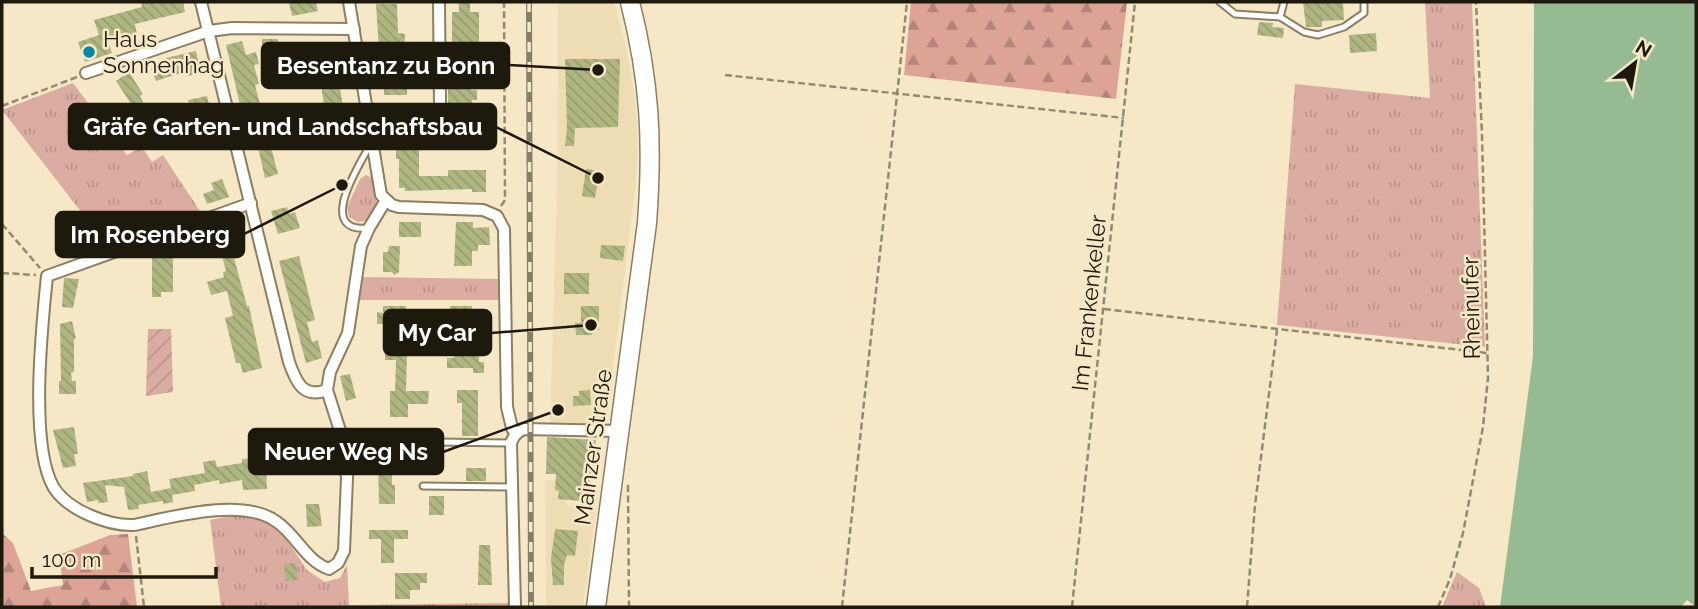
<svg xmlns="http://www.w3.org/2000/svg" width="1698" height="609" font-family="Raleway,sans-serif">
	<defs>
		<pattern id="grass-tufts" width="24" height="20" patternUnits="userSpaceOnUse" patternTransform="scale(1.75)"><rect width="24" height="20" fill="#dbaca2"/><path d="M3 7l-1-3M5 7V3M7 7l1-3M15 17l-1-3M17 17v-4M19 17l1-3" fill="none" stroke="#bc938a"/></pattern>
		<pattern id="forest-firs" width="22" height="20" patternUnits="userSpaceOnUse" patternTransform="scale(1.75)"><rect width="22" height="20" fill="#dda397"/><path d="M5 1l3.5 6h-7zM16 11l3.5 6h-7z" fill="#b3847a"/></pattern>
		<pattern id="garden-furrows" width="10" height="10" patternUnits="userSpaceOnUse" patternTransform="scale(1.75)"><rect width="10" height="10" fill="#dbaca2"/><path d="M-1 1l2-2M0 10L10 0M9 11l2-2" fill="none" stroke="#bc938a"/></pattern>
		<pattern id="building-back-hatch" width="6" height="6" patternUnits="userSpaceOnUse" patternTransform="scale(1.75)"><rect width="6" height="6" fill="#afb682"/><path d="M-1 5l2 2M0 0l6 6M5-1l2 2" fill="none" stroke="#969c6f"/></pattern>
	</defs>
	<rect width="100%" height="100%" fill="#f6e8c7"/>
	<g fill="#eedcb5">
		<path d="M 558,2 L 614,2 L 627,51 L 634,92 L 638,137 L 636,181 L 606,425 L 550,423 L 557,184 Z"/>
		<path d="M 545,480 L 568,483 L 566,505 L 596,508 L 583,607 L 546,607 Z"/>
	</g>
	<g fill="url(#grass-tufts)">
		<path d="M 1425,2 L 1472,2 L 1485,347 L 1277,325 L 1295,84 L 1430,98 Z"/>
		<path d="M 73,83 L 127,155 L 142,147 L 152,162 L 163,155 L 204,217 L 110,249 L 2,110 Z"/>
		<path d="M 366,175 L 372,178 L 377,205 L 369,220 L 358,222 L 349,217 L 347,207 L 360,179 Z"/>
		<path d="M 362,277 L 501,279 L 502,300 L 360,300 Z"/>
		<path d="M 237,515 L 264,520 L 287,540 L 307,570 L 325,582 L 340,578 L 347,565 L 349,605 L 502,603 L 512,603 L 512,607 L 221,607 L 210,520 Z"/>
		<path d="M 1457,572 L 1479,588 L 1486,607 L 1442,607 Z"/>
	</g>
	<g fill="url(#forest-firs)">
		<path d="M 911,2 L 1127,2 L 1116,99 L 904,75 Z"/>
		<path d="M 2,533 L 13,543 L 31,591 L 63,585 L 59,555 L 110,535 L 128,534 L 137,607 L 2,607 Z"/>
	</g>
	<path fill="url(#garden-furrows)" d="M 148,329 L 171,329 L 173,392 L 146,396 Z"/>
	<path fill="#96ba91" d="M 1534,2 L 1696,2 L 1696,607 L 1687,600 L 1681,607 L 1500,607 L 1533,356 Z"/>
	<g fill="url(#building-back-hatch)">
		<path d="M 141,2 L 183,2 L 185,12 L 135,24 L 137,35 L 108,42 L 112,53 L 85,62 L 78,42 L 99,35 L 94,20 L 142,7 Z"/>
		<path d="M 289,2 L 316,2 L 318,11 L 292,16 Z"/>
		<path d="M 459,2 L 470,2 L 470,12 L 479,12 L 479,49 L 476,49 L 476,70 L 471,70 L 471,90 L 477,90 L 477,100 L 472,100 L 472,109 L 448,109 L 448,79 L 452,79 L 452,12 L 459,12 Z"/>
		<path d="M 1303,2 L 1343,2 L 1344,20 L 1322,21 L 1322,27 L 1306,27 Z"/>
		<path d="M 376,4 L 397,4 L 398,33 L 405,34 L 404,51 L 379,50 Z"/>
		<path d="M 1259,22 L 1273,23 L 1272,27 L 1284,28 L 1283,38 L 1257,35 Z"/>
		<path d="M 1376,33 L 1377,51 L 1350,53 L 1349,35 Z"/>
		<rect x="262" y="39" width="16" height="14"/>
		<path d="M 242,41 L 246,55 L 256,52 L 259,64 L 254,65 L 259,84 L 255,85 L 278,174 L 265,178 L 258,147 L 254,148 L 253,143 L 249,143 L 226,45 Z"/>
		<path d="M 196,51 L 201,73 L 188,76 L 187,71 L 156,81 L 151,69 L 167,62 L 166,58 Z"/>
		<path d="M 565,59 L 620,59 L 618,127 L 575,128 L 574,146 L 565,146 L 567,128 Z"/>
		<path d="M 337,67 L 348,142 L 327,145 L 323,123 L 327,123 L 322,92 L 322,69 Z"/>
		<path d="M 129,72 L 143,94 L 140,96 L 144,104 L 135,110 L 116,81 Z"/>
		<rect x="384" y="77" width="23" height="18"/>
		<path d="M 207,96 L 214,124 L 197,128 L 188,100 Z"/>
		<path d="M 396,149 L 419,149 L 419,176 L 448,176 L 448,170 L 486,170 L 486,192 L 472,192 L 472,189 L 405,191 L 405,188 L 399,188 L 399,159 L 396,159 Z"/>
		<path d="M 586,169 L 599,171 L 595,198 L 582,196 Z"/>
		<path d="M 222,179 L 229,197 L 207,204 L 203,194 L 214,190 L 211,183 Z"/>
		<path d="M 287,207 L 289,214 L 295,212 L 300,228 L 278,234 L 271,211 Z"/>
		<rect x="399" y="222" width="22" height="15"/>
		<path d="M 456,222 L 473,222 L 473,228 L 489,227 L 490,245 L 478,245 L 478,251 L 472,251 L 472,266 L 454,266 Z"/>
		<path d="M 234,228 L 242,256 L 234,258 L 247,306 L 249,306 L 262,368 L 243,373 L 240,363 L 236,363 L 225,318 L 233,316 L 227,291 L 211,295 L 207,282 L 224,277 L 223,272 L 226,271 L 216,232 Z"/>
		<path d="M 601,245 L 625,246 L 623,261 L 600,258 Z"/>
		<path d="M 389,246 L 400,246 L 399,272 L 394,275 L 392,272 L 383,272 L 383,252 L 388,252 Z"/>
		<path d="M 152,254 L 173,256 L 173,292 L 161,292 L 161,297 L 152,297 Z"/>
		<path d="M 299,256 L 315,320 L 307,322 L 312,342 L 318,340 L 322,358 L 306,363 L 279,261 Z"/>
		<rect x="564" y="273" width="25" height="21"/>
		<path d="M 64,278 L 79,279 L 73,308 L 62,307 Z"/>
		<path d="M 383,306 L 406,306 L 406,341 L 427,342 L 427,355 L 407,355 L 406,391 L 429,391 L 428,404 L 408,404 L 408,417 L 390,417 L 390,391 L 395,391 L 396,360 L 385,360 L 385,324 L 377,324 L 377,312 L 383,313 Z"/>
		<path d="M 450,306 L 472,306 L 472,323 L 449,323 Z"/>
		<path d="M 581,306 L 599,306 L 599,330 L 592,330 L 592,335 L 576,335 L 575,323 L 581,323 Z"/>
		<path d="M 72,321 L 76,338 L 74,339 L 74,372 L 71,373 L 72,381 L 76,381 L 76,394 L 59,394 L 59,381 L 61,381 L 60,324 Z"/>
		<path d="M 454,343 L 479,343 L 479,362 L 484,362 L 484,373 L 473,373 L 473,368 L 447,368 L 447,358 L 454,358 Z"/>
		<path d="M 350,374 L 356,398 L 346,401 L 340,376 Z"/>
		<path d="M 457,390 L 478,390 L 478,436 L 462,436 L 462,403 L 457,403 Z"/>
		<path d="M 590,390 L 591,405 L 573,406 L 573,396 L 579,396 L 579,391 Z"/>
		<path d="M 74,427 L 78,454 L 74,454 L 76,466 L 63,468 L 53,430 Z"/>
		<path d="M 547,437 L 596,440 L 587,499 L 582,498 L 581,501 L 558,499 L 559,491 L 555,490 L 556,474 L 546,474 Z"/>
		<path d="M 369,441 L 391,441 L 392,485 L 395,485 L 395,504 L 379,504 L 378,462 L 369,462 Z"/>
		<path d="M 261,458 L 261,467 L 266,466 L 267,489 L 243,490 L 242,480 L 220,484 L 219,480 L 194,485 L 195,491 L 172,495 L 173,502 L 163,504 L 163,501 L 138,505 L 139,509 L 128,510 L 124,487 L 105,485 L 108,502 L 98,503 L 98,500 L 87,502 L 83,483 L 133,476 L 133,474 L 147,471 L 151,492 L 171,488 L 169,479 L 205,473 L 203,462 L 215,460 L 217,467 L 242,463 L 242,459 Z"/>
		<rect x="466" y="468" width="20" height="13"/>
		<rect x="429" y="496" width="15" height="19"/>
		<path d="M 306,504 L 319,504 L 322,526 L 307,527 Z"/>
		<path d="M 555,529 L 578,531 L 575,556 L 567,555 L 564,565 L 564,585 L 553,585 L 551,558 Z"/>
		<path d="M 369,530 L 408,530 L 408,539 L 394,539 L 394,563 L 381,563 L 381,539 L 369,539 Z"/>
		<path d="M 479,545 L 490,545 L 492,585 L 478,585 Z"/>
		<path d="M 296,563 L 298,580 L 286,581 L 284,564 Z"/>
		<path d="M 395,573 L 427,573 L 427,583 L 420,583 L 420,590 L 410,590 L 410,599 L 395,599 Z"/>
	</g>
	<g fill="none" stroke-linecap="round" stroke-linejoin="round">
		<g stroke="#8c7f61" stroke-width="9">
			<g id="lane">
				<path d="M 1220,2 L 1235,14 L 1280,17 L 1304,32 L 1318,35 L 1344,27 L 1364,13 L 1364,2"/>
				<path d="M 1280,17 L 1284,2"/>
				<path d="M 369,228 C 314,234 360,164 370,145"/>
				<path d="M 437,442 L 511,443"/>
				<path d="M 423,486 L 513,487"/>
			</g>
		</g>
		<g stroke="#8c7f61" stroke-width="14">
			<g id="street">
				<path d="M 201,2 L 289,362 C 296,382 303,399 327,390"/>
				<path d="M 349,2 L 381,195 L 392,205 L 399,207 L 483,210 L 497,216 L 504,229 L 507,407 L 512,428 L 516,434"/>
				<path d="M 439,2 L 440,105"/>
				<path d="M 360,66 L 439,65"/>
				<path d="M 86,73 L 209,31 L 232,28 L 354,29"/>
				<path d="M 251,203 L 47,276 C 42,325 29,447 54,488 C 69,511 109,526 134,525 C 172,517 244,497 277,522 C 297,536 306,561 329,569 L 338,563 L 344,551 L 347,478 L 343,440 L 327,390 L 330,372 L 348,333 L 361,246 L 369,228 L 386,200"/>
				<path d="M 515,607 L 511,443 C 514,435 517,432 524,429 L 620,431"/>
			</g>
		</g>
		<g stroke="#8c7f61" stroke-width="21">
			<path id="primary" d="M 596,607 L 647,223 C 653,142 650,81 630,2"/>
		</g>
		<g stroke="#928971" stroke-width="2.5" stroke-dasharray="7 3.5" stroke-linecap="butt">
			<path d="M 725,75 L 1124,118"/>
			<path d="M 2,106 L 77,77"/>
			<path d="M 501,206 L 505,200 L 504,2"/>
			<path d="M 2,224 L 40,268"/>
			<path d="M 2,273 L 36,275"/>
			<path d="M 1104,309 L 1487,353"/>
			<path d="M 628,485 L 629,607"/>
			<path d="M 136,536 L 144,607"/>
			<path d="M 842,607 L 907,2"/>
			<path d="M 1072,607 L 1135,2"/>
			<path d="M 1247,607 L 1255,505 L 1277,330"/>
			<path d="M 1438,607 L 1450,579 L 1463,533 L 1483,427 L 1488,378 L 1482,135 L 1476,2"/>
		</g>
		<use href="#lane" stroke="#fff" stroke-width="5"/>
		<use href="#street" stroke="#fff" stroke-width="10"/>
		<use href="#primary" stroke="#fff" stroke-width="18"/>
		<g stroke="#877e68" stroke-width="6">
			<path id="rail" d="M 529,2 L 531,607"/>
		</g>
		<use href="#rail" stroke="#f6e8c7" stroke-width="3.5" stroke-dasharray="10" stroke-linecap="butt"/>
	</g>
	<circle fill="#0387a9" stroke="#f6e8c7" stroke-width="2.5" cx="89" cy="52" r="7"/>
	<g text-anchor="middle" stroke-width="5" stroke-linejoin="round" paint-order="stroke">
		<g font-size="23" fill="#1e190d" stroke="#f6e8c7" text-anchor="start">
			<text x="103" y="47">Haus<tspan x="103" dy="26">Sonnenhag</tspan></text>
		</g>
		<g font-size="23" fill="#1e190d" stroke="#f6e8c7">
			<text transform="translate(1089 303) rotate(-84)" y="8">Im Frankenkeller</text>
			<text transform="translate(1471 308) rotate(-91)" y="8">Rheinufer</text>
			<text transform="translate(593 447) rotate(-82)" y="8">Mainzer Straße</text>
		</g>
	</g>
	<path fill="none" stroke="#1e190d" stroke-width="2.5" d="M598 70L509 65M598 178L496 127M342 185L244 234M591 325L491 333M558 410L443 452"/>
	<g fill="#1e190d" stroke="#f6e8c7" stroke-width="2.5">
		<circle cx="598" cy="70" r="7"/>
		<circle cx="598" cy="178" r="7"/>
		<circle cx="342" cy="185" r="7"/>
		<circle cx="591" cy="325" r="7"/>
		<circle cx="558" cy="410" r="7"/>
	</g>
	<g fill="#1e190d" stroke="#1e190d" stroke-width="2.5">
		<rect x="262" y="43" width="247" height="45" rx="7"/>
		<rect x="69" y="104" width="427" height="45" rx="7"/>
		<rect x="56" y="212" width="188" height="45" rx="7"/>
		<rect x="384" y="310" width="107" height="45" rx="7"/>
		<rect x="249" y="429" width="194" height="45" rx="7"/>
	</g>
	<g font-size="24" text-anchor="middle" font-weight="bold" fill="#fff">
		<text x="386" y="74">Besentanz zu Bonn</text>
		<text x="283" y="135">Gräfe Garten- und Landschaftsbau</text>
		<text x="150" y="243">Im Rosenberg</text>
		<text x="437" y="341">My Car</text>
		<text x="346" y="460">Neuer Weg Ns</text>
	</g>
	<rect width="1698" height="609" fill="none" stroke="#1e190d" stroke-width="7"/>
	<g transform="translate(1635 63) rotate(31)" stroke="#f6e8c7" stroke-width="5" paint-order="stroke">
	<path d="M0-5L12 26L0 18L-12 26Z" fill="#1e190d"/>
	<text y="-10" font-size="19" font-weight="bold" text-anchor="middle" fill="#1e190d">N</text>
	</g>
	<path d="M32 567v10h184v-10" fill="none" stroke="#1e190d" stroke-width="3.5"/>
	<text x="42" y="567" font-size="21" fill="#1e190d" stroke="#f6e8c7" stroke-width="5" paint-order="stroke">100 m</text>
</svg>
